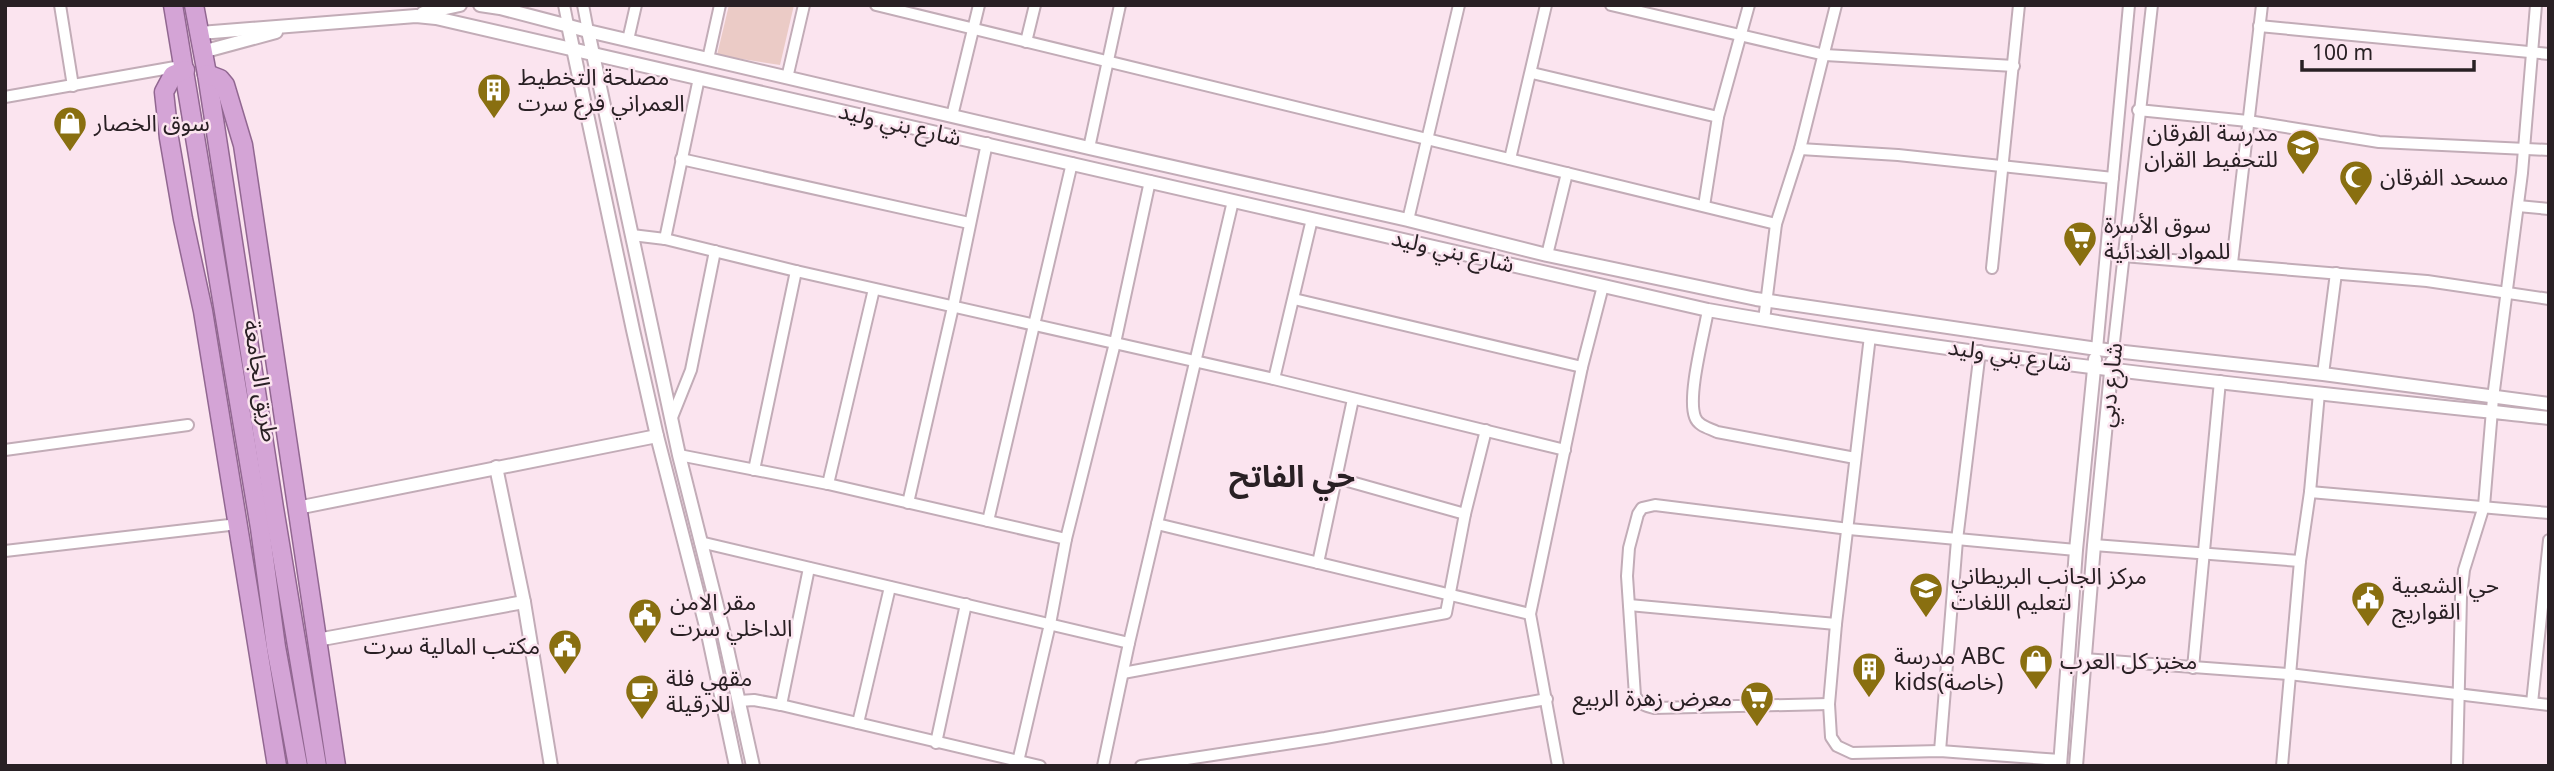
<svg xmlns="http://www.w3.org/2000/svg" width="2554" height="771" font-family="Georgia,'Noto Sans Arabic',serif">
	<rect width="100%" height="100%" fill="#fbe4ef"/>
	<path fill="#ebcbc6" d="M 729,5 L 794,5 L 780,65 L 717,55 Z"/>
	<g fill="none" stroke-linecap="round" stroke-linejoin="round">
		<g stroke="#c2acb7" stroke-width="14">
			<g id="minor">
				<path d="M 60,5 L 73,86"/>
				<path d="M 564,5 L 568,25"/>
				<path d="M 583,5 L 588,31"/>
				<path d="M 876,5 L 1776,224"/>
				<path d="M 1611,5 L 1825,55 L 2014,66"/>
				<path d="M 2259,26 L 2549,54"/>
				<path d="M 628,40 L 636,5"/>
				<path d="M 1026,42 L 1035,5"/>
				<path d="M 708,59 L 720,5"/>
				<path d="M 1532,73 L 1718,117"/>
				<path d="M 787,78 L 804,5"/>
				<path d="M 5,97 L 181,66"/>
				<path d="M 2138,110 L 2248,121 L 2379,142 L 2549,150"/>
				<path d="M 952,116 L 979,5"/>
				<path d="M 1089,148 L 1120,5"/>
				<path d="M 1800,149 L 1898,155 L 2113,178"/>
				<path d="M 681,159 L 969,223"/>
				<path d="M 1510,159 L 1546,5"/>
				<path d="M 1704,206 L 1718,117 L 1749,5"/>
				<path d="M 2518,206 L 2549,209"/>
				<path d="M 1408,220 L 1459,5"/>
				<path d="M 632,235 L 665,239 L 796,271 L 1274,379 L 1565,450"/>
				<path d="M 665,239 L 699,78"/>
				<path d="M 1547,255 L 1567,173"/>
				<path d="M 2123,256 L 2427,281 L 2549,299"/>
				<path d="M 2232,263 L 2262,5"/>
				<path d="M 1992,268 L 2019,5"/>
				<path d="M 1294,299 L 1582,367"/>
				<path d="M 1708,310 C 1704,334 1687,396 1695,417 C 1698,426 1709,428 1717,432 L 1855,458"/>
				<path d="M 1764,320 L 1776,224 L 1800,149 L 1836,5"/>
				<path d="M 1870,336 L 1836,624 L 1829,704 L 1831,737 L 1837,746 L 1852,753 L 1940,751 L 2060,760"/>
				<path d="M 2097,349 L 2129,5"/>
				<path d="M 2113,351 L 2152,5"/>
				<path d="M 2323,374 L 2336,273"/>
				<path d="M 1274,379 L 1312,219"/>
				<path d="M 671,420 L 691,370 L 715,251"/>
				<path d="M 5,450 L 188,425"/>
				<path d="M 679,455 L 828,484 L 1066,539"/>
				<path d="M 754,470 L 796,271"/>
				<path d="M 1337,478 L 1465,514"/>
				<path d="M 828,484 L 874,289"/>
				<path d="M 2310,492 L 2549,513"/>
				<path d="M 908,503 L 953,307 L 987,143"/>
				<path d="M 988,521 L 1072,163"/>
				<path d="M 1157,524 L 1530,614"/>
				<path d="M 700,542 L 1129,643"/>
				<path d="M 2094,545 L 2300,561"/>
				<path d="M 5,551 L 238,524"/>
				<path d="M 1318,563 L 1353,399"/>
				<path d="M 1629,605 L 1836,624"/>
				<path d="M 2084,659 L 2289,674 L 2549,705"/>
				<path d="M 2193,668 L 2220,381"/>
				<path d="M 1123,673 L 1446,613 L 1465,514 L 1486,430"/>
				<path d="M 739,701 L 754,700 L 781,705 L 1040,766"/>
				<path d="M 2532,703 L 2549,540"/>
				<path d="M 1829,704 L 1654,708 C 1645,706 1640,704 1635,696 L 1627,576 L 1629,548 L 1638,514 L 1642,508 L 1655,505 L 1849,529 L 2076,550"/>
				<path d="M 781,705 L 809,568"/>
				<path d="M 858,723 L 890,587"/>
				<path d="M 936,743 L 966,604"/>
				<path d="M 1940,751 L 1957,540 L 1980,351"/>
				<path d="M 1017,766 L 1050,624 L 1066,539 L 1115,343 L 1150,181"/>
				<path d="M 1103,766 L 1129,643 L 1233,201"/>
				<path d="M 1141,766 L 1325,738 L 1547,699"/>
				<path d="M 1558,766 L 1530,614 L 1582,367 L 1603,286"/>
				<path d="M 2282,766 L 2300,561 L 2310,492 L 2319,393"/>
				<path d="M 2457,766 L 2461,597 L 2464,570 L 2484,506 L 2493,398 L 2522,173 L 2536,5"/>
			</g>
		</g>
		<g stroke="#c2acb7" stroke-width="16">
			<g id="tertiary">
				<path d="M 480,5 L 500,8 L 588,31 L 1089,148 L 1408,220 L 1547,255 L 1756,299 L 2097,349 L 2323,374 L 2549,404"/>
				<path d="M 423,13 L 460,5"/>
				<path d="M 568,25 L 633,330 L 657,436 L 708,634 L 736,766"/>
				<path d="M 588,31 L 679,455 L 723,630 L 753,766"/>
				<path d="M 200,33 L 416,16 L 436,18 L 1708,310 C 1986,360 2268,388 2549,418"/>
				<path d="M 202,52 L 276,32"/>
				<path d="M 496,467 L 524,602 L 551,766"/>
				<path d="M 297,508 L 657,436"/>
				<path d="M 317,640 L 524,602"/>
				<path d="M 2060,766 L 2076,550 L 2095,359"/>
				<path d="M 2076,766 L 2094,545 L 2112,362"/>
			</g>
		</g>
		<g stroke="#916791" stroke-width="21">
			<g id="trunk">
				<path d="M 173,5 L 260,528 L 276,647 L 298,766"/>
				<path d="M 194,5 L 207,74 L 274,508 L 317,766"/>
				<path d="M 185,70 L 173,75 L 164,92 L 169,138 L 183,219 L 203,311 L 277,766"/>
				<path d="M 207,74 L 220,79 L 225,85 L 243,145 L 336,766"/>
			</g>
		</g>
		<use href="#minor" stroke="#fff" stroke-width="10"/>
		<use href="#tertiary" stroke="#fff" stroke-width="12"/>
		<use href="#trunk" stroke="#d4a4d6" stroke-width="18"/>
	</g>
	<defs>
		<g id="building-pin" transform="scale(1.75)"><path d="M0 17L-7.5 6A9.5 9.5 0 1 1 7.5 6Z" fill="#896f10" stroke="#fbe4ef"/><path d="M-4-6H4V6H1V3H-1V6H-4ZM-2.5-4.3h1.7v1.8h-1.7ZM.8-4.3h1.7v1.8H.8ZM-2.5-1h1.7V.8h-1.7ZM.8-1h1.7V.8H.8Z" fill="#fff"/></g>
		<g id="shop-pin" transform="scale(1.75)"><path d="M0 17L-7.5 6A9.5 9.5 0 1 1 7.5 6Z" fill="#896f10" stroke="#fbe4ef"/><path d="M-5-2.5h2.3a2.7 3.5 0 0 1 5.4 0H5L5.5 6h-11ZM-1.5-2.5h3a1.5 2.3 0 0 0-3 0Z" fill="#fff"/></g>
		<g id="school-pin" transform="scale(1.75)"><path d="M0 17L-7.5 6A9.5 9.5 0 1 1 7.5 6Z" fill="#896f10" stroke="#fbe4ef"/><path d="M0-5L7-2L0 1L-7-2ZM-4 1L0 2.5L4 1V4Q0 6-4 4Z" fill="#fff"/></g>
		<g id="mosque-pin" transform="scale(1.75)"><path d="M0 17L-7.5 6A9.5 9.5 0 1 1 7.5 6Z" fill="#896f10" stroke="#fbe4ef"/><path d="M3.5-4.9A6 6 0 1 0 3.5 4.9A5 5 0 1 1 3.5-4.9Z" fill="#fff"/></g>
		<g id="supermarket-pin" transform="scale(1.75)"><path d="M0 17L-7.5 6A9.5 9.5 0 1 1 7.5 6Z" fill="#896f10" stroke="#fbe4ef"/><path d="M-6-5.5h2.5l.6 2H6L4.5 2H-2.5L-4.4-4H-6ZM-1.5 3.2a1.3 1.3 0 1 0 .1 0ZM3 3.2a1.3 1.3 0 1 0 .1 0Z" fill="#fff"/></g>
		<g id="civic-pin" transform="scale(1.75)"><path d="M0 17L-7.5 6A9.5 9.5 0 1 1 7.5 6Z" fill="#896f10" stroke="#fbe4ef"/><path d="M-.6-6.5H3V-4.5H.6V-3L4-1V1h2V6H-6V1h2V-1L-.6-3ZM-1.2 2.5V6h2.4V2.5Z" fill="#fff"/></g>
		<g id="cafe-pin" transform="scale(1.75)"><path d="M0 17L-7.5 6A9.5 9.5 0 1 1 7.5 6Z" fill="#896f10" stroke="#fbe4ef"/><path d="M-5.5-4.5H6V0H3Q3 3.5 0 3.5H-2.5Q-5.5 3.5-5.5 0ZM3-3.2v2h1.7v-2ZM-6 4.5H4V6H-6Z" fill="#fff"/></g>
	</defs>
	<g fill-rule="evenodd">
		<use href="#building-pin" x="494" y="90"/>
		<use href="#shop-pin" x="70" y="123"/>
		<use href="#school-pin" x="2303" y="146"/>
		<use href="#mosque-pin" x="2356" y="177"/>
		<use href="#supermarket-pin" x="2080" y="238"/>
		<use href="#school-pin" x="1926" y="589"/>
		<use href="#civic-pin" x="2368" y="598"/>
		<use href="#civic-pin" x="645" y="615"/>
		<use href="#civic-pin" x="565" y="646"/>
		<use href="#shop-pin" x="2036" y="661"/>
		<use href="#building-pin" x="1869" y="669"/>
		<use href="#cafe-pin" x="642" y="691"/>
		<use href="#supermarket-pin" x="1757" y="698"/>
	</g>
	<g text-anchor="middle" stroke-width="5" stroke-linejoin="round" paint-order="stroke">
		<g font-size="23" fill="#292024" stroke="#fbe4ef" text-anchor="start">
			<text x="518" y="85">مصلحة التخطيط<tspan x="518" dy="26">العمراني فرع سرت</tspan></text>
			<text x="94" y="131">سوق الخصار</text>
			<text x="2278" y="141" text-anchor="end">مدرسة الفرقان<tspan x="2278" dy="26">للتحفيط القران</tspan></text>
			<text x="2380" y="185">مسحد الفرقان</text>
			<text x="2104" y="233">سوق الأسرة<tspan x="2104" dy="26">للمواد الغدائية</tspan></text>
			<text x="1951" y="584">مركز الجانب البريطاني<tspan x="1951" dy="26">لتعليم اللغات</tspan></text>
			<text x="2392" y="593">حي الشعبية<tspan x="2392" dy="26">القواريج</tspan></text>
			<text x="670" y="610">مقر الامن<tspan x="670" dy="26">الداخلي سرت</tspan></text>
			<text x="540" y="654" text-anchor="end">مكتب المالية سرت</text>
			<text x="1894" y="664">مدرسة ABC<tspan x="1894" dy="26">kids(خاصة)</tspan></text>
			<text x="2060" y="669">مخبز كل العرب</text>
			<text x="666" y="686">مقهي فلة<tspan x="666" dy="26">للارقيلة</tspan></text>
			<text x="1732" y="706" text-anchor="end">معرض زهرة الربيع</text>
		</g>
		<g font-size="23" fill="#292024" stroke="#fbe4ef">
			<text transform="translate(900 124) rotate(13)" y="8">شارع بني وليد</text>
			<text transform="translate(1453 251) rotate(13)" y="8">شارع بني وليد</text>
			<text transform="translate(2010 355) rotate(8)" y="8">شارع بني وليد</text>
			<text transform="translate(261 381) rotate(81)" y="8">طريق الجامعة</text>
			<text transform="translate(2110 385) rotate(-84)" y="8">شارع دبي</text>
		</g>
		<g font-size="30" font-weight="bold" fill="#292024" stroke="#fbe4ef">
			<text x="1292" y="487">حي الفاتح</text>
		</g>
	</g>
	<rect width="2554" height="771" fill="none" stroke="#292024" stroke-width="14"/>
	<path d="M2302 60v10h172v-10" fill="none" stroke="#292024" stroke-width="3.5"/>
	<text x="2312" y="60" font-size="21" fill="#292024" stroke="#fbe4ef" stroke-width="5" paint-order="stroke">100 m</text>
</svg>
